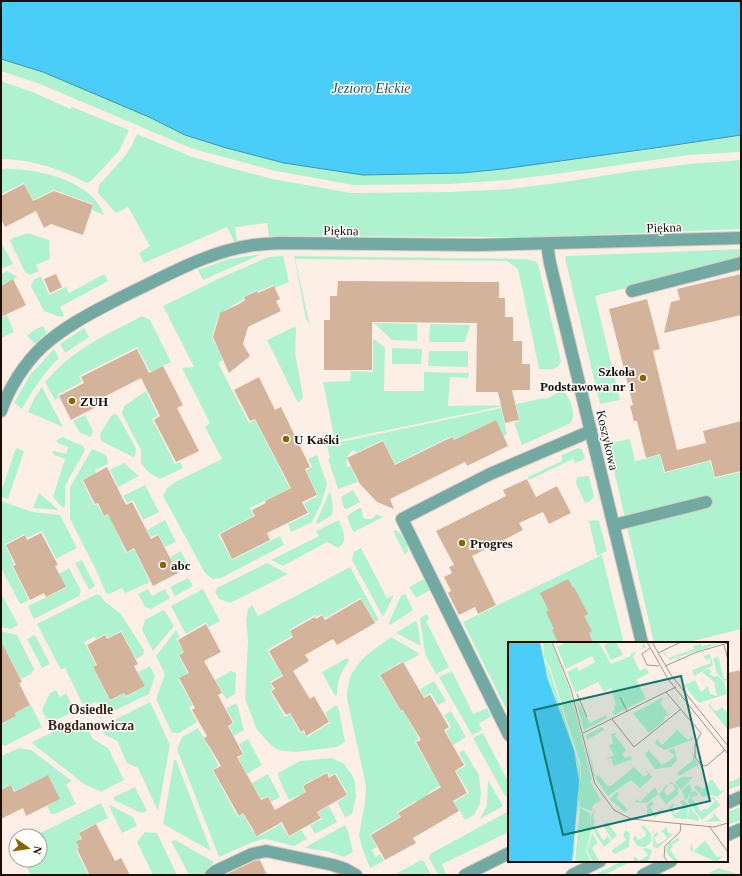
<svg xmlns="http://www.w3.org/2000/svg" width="742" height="876" font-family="Georgia,serif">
	<rect width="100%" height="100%" fill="#feefe6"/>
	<g fill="#aff2d0">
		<path d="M 1,59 L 43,72 L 149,117 L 186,135 L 223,147 L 284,163 L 363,175 L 463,173 L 502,169 L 662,148 L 741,135 L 741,152 L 688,155 L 564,173 L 508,180 L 450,184 L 353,185 L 276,171 L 193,149 L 40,84 L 1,71 Z"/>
		<path d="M 1,81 L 35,93 L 70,109 L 72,107 L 129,130 L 119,151 L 92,180 L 87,183 C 60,169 31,159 1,159 Z"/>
		<path d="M 137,134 L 190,156 L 223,166 L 273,179 L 351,193 L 450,192 L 509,189 L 564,182 L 626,172 L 689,164 L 741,160 L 741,229 L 540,237 L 269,236 L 267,223 L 235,227 L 237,241 L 234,241 L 227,227 L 144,263 L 139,253 L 150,246 L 128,207 L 116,213 L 98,193 L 99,185 L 124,157 L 131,147 Z"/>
		<path d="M 1,169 C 33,167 93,180 104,215 L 92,210 L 93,204 L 54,190 L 33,200 L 24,183 L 1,194 Z"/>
		<path d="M 28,233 L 49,240 L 50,259 L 36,265 L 39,271 L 30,275 L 25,272 L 10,241 L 13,238 Z"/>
		<path d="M 1,242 L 13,264 L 1,269 Z"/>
		<path d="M 741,249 L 741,258 L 595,296 L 620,400 L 600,404 L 565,258 L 566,256 Z"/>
		<path d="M 262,254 L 203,280 L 198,270 L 228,259 Z"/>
		<path d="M 283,256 L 289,282 L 275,288 L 273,285 L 258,292 L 257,290 L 243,297 L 244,299 L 219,314 L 212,337 L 223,360 L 218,363 L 249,423 L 255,420 L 290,488 L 250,508 L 254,516 L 218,534 L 232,560 L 280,536 L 284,545 L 221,578 L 212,579 L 205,573 L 163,496 L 167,488 L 175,482 L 222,459 L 205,427 L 210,423 L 182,368 L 194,367 L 163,306 L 218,279 L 268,257 Z"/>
		<path d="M 294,256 L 527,259 L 535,261 L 538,264 L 561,361 C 558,372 548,369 539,369 L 518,269 L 507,261 L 295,259 L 310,326 L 306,319 Z"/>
		<path d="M 7,271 L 18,277 L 1,285 L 1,274 Z"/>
		<path d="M 104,274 L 108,281 L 60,307 L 64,316 L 60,317 L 44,311 L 31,286 L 33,280 L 41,276 L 49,295 L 66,287 L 69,293 Z"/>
		<path d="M 7,315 L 14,332 L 1,338 L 1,318 Z"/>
		<path d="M 142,316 L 150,320 L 171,362 L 150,372 L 137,347 L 79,376 L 82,382 L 57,395 L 59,398 L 55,400 L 45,382 C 74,348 104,336 142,316 Z"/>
		<path d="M 374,323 L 417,324 L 417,341 L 392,340 Z"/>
		<path d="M 430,324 L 470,325 L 465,342 L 429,342 Z"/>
		<path d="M 43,326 L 47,333 L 35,344 L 27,336 L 34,330 Z"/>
		<path d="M 294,327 L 296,328 L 295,352 L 303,397 L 300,402 L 297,401 L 267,340 Z"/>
		<path d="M 84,328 L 89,337 L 65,353 L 60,344 Z"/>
		<path d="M 373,338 L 385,348 L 384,391 L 424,391 L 424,372 L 469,373 L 468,378 L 450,377 L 448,406 L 508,405 L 335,441 L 323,382 L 350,381 L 351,371 L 373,372 Z"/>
		<path d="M 392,348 L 422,349 L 421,364 L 392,364 Z"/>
		<path d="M 54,349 L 59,358 C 43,373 33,390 22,409 L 14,403 L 30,375 Z"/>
		<path d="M 429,351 L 468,351 L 468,367 L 428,366 Z"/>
		<path d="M 42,387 L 63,427 L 28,412 L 35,397 Z"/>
		<path d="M 146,391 L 158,416 L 152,419 L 175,464 L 180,462 L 183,468 L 160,479 L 149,473 L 141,463 L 141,450 L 122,414 L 124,406 Z"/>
		<path d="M 560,392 L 565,393 C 571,400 576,414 571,423 L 522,445 L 514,423 L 519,421 L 516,404 L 544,398 L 545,399 C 551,398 554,393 560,392 Z"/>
		<path d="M 501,408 L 507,434 L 501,438 L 493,421 L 454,440 L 452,436 L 395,464 L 383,440 L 356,453 L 354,450 C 347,454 346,459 347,467 L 351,466 L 358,482 L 338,489 L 328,459 L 330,458 L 327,445 Z"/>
		<path d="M 115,414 L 118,416 L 136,448 L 135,456 L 133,457 L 101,441 L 100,434 L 111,416 Z"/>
		<path d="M 85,415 L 93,431 L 91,437 L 80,433 L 73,421 Z"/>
		<path d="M 62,437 L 83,446 L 85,450 L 65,486 L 65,507 L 63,508 L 53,497 L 65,459 L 54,455 L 52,452 L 54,451 L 66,454 L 68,447 L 58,443 L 56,441 Z"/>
		<path d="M 630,439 L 635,461 L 660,455 L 664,473 L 710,461 L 715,478 L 741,472 L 741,629 L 685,643 L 654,643 L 609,449 L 609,443 Z"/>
		<path d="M 16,448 L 24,451 L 8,499 L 1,497 L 1,492 Z"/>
		<path d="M 578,448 L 582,449 L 585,459 L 575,463 L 573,459 L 529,480 L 528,477 L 562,461 L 562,455 Z"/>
		<path d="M 92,449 L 106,455 L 108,461 L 108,464 L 95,470 L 96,473 L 82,480 L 94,505 L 97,504 L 104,517 L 110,513 L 116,525 L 114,526 L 126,553 L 134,549 L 150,582 L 125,593 L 122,588 L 109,594 L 106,593 L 95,568 L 70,519 L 70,487 Z"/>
		<path d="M 317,455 L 327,484 L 321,504 L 312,522 L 291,532 L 288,524 L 309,514 L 304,503 L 318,496 L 306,470 L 312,467 L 308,459 Z"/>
		<path d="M 124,463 L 139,476 L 118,487 L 110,470 Z"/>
		<path d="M 589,476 L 594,497 L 589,502 L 585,503 L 576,483 L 577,477 Z"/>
		<path d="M 145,485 L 159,512 L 143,520 L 133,500 L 127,503 L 123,496 Z"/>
		<path d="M 353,490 L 360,502 L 347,509 L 344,508 L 341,497 Z"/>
		<path d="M 330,491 C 332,500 334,506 332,515 L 317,524 L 316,522 Z"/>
		<path d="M 39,493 L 51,503 L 58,510 L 33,508 Z"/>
		<path d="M 1,501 L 33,512 L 60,515 L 77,548 L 56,559 L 42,531 L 27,538 L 25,534 L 5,544 L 14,564 L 12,566 L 29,600 L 20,604 L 1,568 Z"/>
		<path d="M 359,508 L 362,509 L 363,517 L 366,519 L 372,519 L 376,514 L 383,517 L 354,532 L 352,530 L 347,516 Z"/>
		<path d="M 165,520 L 176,542 L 165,547 L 158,534 L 151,537 L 147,530 Z"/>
		<path d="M 339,520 C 342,531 350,540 338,548 L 327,542 L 283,566 L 271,560 L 319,536 L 316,531 Z"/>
		<path d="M 594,520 L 599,521 L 607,551 L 597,556 L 589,521 Z"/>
		<path d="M 395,530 C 402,532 408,544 408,551 L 405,555 L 393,531 Z"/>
		<path d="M 361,548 L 387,598 L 394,595 L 383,617 L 352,560 L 354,552 Z"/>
		<path d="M 181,551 L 189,567 L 178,572 L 170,557 Z"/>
		<path d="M 602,555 L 624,643 L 509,643 L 509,715 L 463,622 Z"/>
		<path d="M 82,560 L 95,586 L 89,590 L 75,563 Z"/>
		<path d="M 267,563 L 288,574 L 230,603 L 219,599 L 215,592 L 217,588 Z"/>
		<path d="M 350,567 L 379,620 L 375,622 L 361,598 L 325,618 L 322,614 L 316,617 L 315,615 L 289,630 L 292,636 L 267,650 L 282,675 L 270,682 L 273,689 L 270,691 L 285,717 L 290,714 L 300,733 L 303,732 L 307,737 L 330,723 L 325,713 L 335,706 L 338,706 L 345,742 L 337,747 L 296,752 L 283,751 L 276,749 L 271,745 L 257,730 L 245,699 L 248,640 L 246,620 L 248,609 L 252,605 L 258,616 Z"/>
		<path d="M 69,568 L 81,591 L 79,596 L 34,619 L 28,606 L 66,588 L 59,574 Z"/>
		<path d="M 188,578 L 193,586 L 175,596 L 170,587 Z"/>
		<path d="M 424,579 L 430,590 L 416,598 L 409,587 Z"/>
		<path d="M 148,589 L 152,596 L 165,589 L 170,598 L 151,609 L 145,607 L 138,594 Z"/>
		<path d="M 203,589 L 220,621 L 209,627 L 206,622 L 186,634 L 171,606 Z"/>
		<path d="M 1,593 L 18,625 L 11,629 L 1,627 Z"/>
		<path d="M 97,594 L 101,596 L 104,601 L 121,614 L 144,650 L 143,655 L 136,659 L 121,631 L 108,638 L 105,634 L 96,639 L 94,637 L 84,642 L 96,665 L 93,668 L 110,701 L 124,693 L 126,697 L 145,686 L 138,672 L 150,666 L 155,676 L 149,694 L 116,710 L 94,702 L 89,705 L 82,703 L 65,668 L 61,670 L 37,624 Z"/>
		<path d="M 404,594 L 406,595 L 413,610 L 390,625 L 389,624 L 389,622 L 401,596 Z"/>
		<path d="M 163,610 L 165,611 L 174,626 L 153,651 L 142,630 L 145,620 Z"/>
		<path d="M 427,614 L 429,619 L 426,621 L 449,667 L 436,674 L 425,654 L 420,618 Z"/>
		<path d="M 415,621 L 417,622 L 421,646 L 396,633 Z"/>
		<path d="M 176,630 L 180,637 L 176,639 L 184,651 L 178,655 L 188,673 L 178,679 L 193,705 L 189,707 L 197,722 L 179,733 L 172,733 L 156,699 L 165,674 L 156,656 Z"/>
		<path d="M 1,631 L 17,635 L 34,669 L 31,674 L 21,679 L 7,652 L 1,655 Z"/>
		<path d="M 35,635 L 50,664 L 42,668 L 27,639 Z"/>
		<path d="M 391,637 L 417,652 L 419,655 L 404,663 L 403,661 L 379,675 L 401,712 L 408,708 L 411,714 L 407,717 L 419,739 L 415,742 L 430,769 L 433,767 L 443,784 L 427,794 L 429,797 L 417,802 L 416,801 L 397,812 L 400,817 L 370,834 L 377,847 L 372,850 L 375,857 L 380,854 L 384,861 L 370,868 L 362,848 L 359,835 L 365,802 L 366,786 L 347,698 C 347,665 367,655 391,637 Z"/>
		<path d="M 347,658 L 349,661 C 341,671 337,682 337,694 L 335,696 L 322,672 Z"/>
		<path d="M 231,671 L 236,673 L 235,694 L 226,699 L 215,680 Z"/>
		<path d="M 452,671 L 473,714 L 487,708 L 491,717 L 479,723 L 482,730 L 472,735 L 439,677 Z"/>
		<path d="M 434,681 L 446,701 L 438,705 L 431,693 L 424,697 L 420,689 Z"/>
		<path d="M 56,690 L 60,697 L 66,693 L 75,711 L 48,724 L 42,710 L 50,693 Z"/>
		<path d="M 150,702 L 170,745 L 158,811 L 138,768 L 127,763 L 117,741 L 105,735 L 100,727 Z"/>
		<path d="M 237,703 L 244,730 L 234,736 L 229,726 L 234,723 L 226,708 Z"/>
		<path d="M 31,705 L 42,727 L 5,746 L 1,744 L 1,725 L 16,716 L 15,713 Z"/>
		<path d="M 451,711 L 466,737 L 453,745 L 446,731 L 451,727 L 444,715 Z"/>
		<path d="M 68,725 L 89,731 L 93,739 L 108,748 L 124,780 L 101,792 L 84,784 L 33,744 L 32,742 Z"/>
		<path d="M 198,728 L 219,766 L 212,770 L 238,817 L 243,814 L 253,832 L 256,831 L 259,836 L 281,824 L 289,837 L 301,830 L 307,839 L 294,846 L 270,840 L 264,839 L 253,842 L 219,857 L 177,749 L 182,737 Z"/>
		<path d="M 483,733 L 509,783 L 509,797 L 505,796 L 473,738 Z"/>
		<path d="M 248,739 L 262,765 L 247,774 L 238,758 L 244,754 L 239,744 Z"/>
		<path d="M 19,748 L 31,750 L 72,781 L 66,784 L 76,804 L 55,814 L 51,814 L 47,806 L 60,799 L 48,775 L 15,791 L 11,785 L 1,790 L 1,756 Z"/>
		<path d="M 464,750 L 479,775 L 481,793 L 480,803 L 474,815 L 465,820 L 454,802 L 469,793 L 456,771 L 466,766 L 459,753 Z"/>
		<path d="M 331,758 L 343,763 L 352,775 L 355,782 L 356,797 L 352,814 L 345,817 L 337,802 L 348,795 L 336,773 L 330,776 L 327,772 L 302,786 L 307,795 L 302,797 L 300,795 L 289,800 L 279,779 L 278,773 L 300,761 Z"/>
		<path d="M 174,760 L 176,760 L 211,851 L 163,824 Z"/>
		<path d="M 268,774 L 280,797 L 271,802 L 268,796 L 261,799 L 252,783 Z"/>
		<path d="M 741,777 L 741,785 L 727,790 L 727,783 Z"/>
		<path d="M 488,780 L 503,806 L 480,819 L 487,805 Z"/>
		<path d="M 135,787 L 147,811 L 141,813 L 114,800 L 114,797 Z"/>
		<path d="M 101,803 L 108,818 L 79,832 L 81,839 L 76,841 L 79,848 L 76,850 L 88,874 L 95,871 L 97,875 L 30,875 L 24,860 L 40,860 L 40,836 L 34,836 Z"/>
		<path d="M 110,805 L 133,817 L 137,826 L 122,833 L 109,806 Z"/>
		<path d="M 329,806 L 337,822 L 315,834 L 310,825 L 322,819 L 318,812 Z"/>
		<path d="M 741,807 L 741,820 L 727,825 L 727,812 Z"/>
		<path d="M 507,812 L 509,816 L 509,832 L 442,864 L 446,875 L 438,875 L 429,858 L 430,854 Z"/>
		<path d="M 345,825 L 348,831 L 353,852 L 344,857 L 326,851 L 304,848 Z"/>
		<path d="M 145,832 L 157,833 L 176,873 L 175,875 L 153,875 L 137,842 Z"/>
		<path d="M 175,840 L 214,862 L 203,875 L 189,875 L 171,841 Z"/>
		<path d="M 421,860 L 424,861 L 431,875 L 394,875 Z"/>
		<path d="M 622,861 L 632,861 L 604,875 L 594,875 Z"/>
		<path d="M 719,868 L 741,875 L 710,875 L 709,873 Z"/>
	</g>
	<path fill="#4acdf9" stroke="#3c94b0" d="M 1,1 L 741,1 L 741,135 L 662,147 L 502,169 L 463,173 L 363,175 L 284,163 L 223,147 L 185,135 L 149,117 L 43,72 L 1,59 Z"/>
	<g fill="#d3b49b">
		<path d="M 24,184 L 33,201 L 54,191 L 93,205 L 83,235 L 51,224 L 44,228 L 36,211 L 5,227 L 1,219 L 1,196 Z"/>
		<path d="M 56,274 L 62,287 L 50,293 L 44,279 Z"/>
		<path d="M 741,274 L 741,315 L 664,333 L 671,302 L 680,300 L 677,289 Z"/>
		<path d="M 13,279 L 26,305 L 1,317 L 1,286 Z"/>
		<path d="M 338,281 L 499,282 L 499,298 L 505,298 L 505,317 L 513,317 L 513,341 L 522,341 L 522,364 L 530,364 L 530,390 L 512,390 L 519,420 L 505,423 L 498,392 L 476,392 L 477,323 L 372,322 L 372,370 L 324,370 L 324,320 L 330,320 L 330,296 L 337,296 Z"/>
		<path d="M 274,286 L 280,299 L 276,301 L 281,311 L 248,327 L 243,344 L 250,356 L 229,373 L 213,337 L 220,313 L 239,304 L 245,300 L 244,297 L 257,291 L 258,293 Z"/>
		<path d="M 647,299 L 660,349 L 653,351 L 677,450 L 706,443 L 703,431 L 741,421 L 741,471 L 715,477 L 711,460 L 665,472 L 660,454 L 646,458 L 637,421 L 634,421 L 630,406 L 633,405 L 609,309 Z"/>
		<path d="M 137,349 L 149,373 L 163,366 L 183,405 L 177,408 L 199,451 L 176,462 L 154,420 L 160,416 L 141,378 L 94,402 L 96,407 L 71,420 L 59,396 L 84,383 L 81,377 Z"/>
		<path d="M 259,377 L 275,410 L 281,407 L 310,467 L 305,469 L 317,495 L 302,502 L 308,513 L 267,533 L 270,540 L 232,559 L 220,534 L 255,516 L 252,510 L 266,503 L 265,501 L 291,488 L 255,419 L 250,421 L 234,390 Z"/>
		<path d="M 496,420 L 508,446 L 467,466 L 465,462 L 390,499 L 394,509 L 377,502 L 360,484 L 347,458 L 383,441 L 395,465 L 452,437 L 454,440 Z"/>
		<path d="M 107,467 L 126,505 L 132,502 L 151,539 L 158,535 L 178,573 L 153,586 L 134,548 L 127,552 L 108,514 L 104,516 L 98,503 L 95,504 L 83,480 Z"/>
		<path d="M 527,479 L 536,497 L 557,486 L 571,513 L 549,524 L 543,512 L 519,523 L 523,530 L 472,556 L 496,605 L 478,614 L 475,607 L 459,615 L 448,593 L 451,591 L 444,577 L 452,573 L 449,567 L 454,565 L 436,531 L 506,496 L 503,490 Z"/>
		<path d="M 41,533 L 58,565 L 55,566 L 66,587 L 46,597 L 44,593 L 30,600 L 13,566 L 16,565 L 6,545 L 25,535 L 27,540 Z"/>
		<path d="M 568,579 L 573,588 L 574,587 L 588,614 L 584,616 L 592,631 L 589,633 L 593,643 L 558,643 L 552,630 L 554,629 L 546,612 L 549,611 L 540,593 Z"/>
		<path d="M 361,599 L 375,623 L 337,645 L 333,639 L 305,655 L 309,661 L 293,671 L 310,699 L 314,696 L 329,722 L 306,736 L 304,730 L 301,732 L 290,713 L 286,715 L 271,691 L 275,689 L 271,683 L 283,676 L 269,651 L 293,637 L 290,631 L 315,617 L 316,619 L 322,615 L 325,620 Z"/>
		<path d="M 206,624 L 221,652 L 204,661 L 222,693 L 218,695 L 233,723 L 228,726 L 243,754 L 237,757 L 261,800 L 268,797 L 275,810 L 306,792 L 303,786 L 327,773 L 329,778 L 335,774 L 347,795 L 317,812 L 321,818 L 289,836 L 282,822 L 257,836 L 243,813 L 239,816 L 213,770 L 221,766 L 204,738 L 207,736 L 192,710 L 195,708 L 179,678 L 189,673 L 179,655 L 184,652 L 178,640 Z"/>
		<path d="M 121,632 L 138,664 L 134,666 L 145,686 L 126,696 L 124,693 L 110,700 L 93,667 L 97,665 L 87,645 L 105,635 L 107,639 Z"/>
		<path d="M 1,641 L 22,682 L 19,683 L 30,705 L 15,713 L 16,716 L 1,724 Z"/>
		<path d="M 403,662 L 424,698 L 430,695 L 449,727 L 444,730 L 464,765 L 455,771 L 467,793 L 453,801 L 459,811 L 413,838 L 416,843 L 385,860 L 371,835 L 401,817 L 398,813 L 441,787 L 416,742 L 421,740 L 403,710 L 401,711 L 380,675 Z"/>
		<path d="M 741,670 L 741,726 L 727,730 L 727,673 Z"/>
		<path d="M 48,775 L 60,799 L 26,816 L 23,808 L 1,819 L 1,790 L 11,785 L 14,792 Z"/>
		<path d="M 96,824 L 115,861 L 121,858 L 130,875 L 87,875 L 96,871 L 89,874 L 77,849 L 79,848 L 76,841 L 82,839 L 79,833 Z"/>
		<path d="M 260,860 L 267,875 L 225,875 L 254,861 Z"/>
	</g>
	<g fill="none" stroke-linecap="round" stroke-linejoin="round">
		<g stroke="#dacbc2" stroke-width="14">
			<g id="minor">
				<path d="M 547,244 L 550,263 L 642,643"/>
				<path d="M 632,291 L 741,263"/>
				<path d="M 1,411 C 9,388 24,364 42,347 C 66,325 95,311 124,296 C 164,277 205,253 248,246 C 258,244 269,244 279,243 L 478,245 L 741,238"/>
				<path d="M 614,525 L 706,502"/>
				<path d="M 509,735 L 402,519 L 490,474 L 591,431"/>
				<path d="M 727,803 L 741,797"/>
				<path d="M 727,835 L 741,829"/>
				<path d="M 211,875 L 216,871 L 252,854 L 266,851 L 333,865 L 345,869 L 356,875"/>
				<path d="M 465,875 L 509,853"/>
				<path d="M 572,875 L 600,861"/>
				<path d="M 643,875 L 671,861"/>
			</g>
		</g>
		<use href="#minor" stroke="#73a9a3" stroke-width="12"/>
	</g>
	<g fill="#856701" stroke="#fff" stroke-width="1.5">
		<circle cx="643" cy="378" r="4"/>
		<circle cx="72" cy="401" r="4"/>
		<circle cx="286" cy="439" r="4"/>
		<circle cx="462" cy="543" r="4"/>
		<circle cx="163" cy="565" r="4"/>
	</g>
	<g text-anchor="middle" stroke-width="3" stroke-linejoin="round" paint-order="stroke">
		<g font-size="13" fill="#1b0f07" stroke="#fff">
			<text transform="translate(664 227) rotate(-2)" y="5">Piękna</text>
			<text transform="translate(341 230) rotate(1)" y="5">Piękna</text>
			<text transform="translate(608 440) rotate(77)" y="5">Koszykowa</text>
		</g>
		<g font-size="13" font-weight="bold" fill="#1b0f07" stroke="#fff" text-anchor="start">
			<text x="635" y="376" text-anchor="end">Szkoła<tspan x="635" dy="15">Podstawowa nr 1</tspan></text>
			<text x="80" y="406">ZUH</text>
			<text x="294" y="444">U Kaśki</text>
			<text x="470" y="548">Progres</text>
			<text x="171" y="570">abc</text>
		</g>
		<g font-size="14" font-style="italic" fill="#1c5264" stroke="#fff">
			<text x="371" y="93">Jezioro Ełckie</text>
		</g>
		<g font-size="14" font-weight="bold" fill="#3e2412" stroke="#fff">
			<text x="91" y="714">Osiedle<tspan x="91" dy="16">Bogdanowicza</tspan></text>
		</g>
	</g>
	<g transform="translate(508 642)">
		<rect width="220" height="220" fill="#feefe6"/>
		<path d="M 32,0 L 35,16 L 42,29 L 72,126 L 73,151 L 67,183 L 66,220 L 64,206 L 70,156 L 70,125 L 33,16 ZM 35,0 L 44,2 L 62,48 L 84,138 L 82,139 L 93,158 L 85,163 L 84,169 L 72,165 L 73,124 L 43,28 L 36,15 ZM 59,0 L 93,0 L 91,1 L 103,22 L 123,14 L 122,12 L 134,6 L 135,0 L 138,6 L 129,8 L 125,15 L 132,29 L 138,26 L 141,31 L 128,38 L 138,57 L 159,46 L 106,73 L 104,70 L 107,68 L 106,64 L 108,63 L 103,46 L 96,50 L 90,40 L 67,51 L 59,30 L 69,25 L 71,29 L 87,20 L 84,14 L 58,27 L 49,5 ZM 100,0 L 108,0 L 115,13 L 103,18 L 96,4 ZM 216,0 L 162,18 L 155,11 L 156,9 L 160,16 L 186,7 L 185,4 L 193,2 L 193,4 ZM 202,12 L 205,23 L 186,34 L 184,28 L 203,21 L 201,16 L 198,18 L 196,14 ZM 210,14 L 216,37 L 220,37 L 216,39 L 209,31 L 205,17 ZM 200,27 L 204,29 L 201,32 L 207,35 L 209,33 L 216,40 L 219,52 L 191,61 L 176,43 L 187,38 L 193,50 L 200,44 L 202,52 L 209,54 L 206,40 L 194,30 ZM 67,55 L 82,81 L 98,73 L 99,76 L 76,88 ZM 156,55 L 152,61 L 161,73 L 155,75 L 157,78 L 141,91 L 125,71 L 120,74 ZM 205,59 L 202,63 L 206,68 L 209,69 L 214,65 L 220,72 L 220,88 L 200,63 ZM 94,85 L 96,88 L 79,98 L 87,133 L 98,128 L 86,134 L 78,93 ZM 169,88 L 180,98 L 184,95 L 186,97 L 157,108 L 147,102 L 149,97 L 154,103 ZM 108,91 L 107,94 L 118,108 L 114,112 L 117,116 L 122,114 L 124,117 L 106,124 L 103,116 L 97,117 L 106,113 L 99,100 L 101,103 L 105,102 L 103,92 ZM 144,105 L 141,109 L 154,123 L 164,117 L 167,113 L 160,109 L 166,106 L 169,118 L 163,125 L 147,127 L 137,112 ZM 184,109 L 190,123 L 171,134 L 169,131 L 185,118 ZM 135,124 L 144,135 L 132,146 L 123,138 L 100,154 L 87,135 L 91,133 L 99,144 L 103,144 L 126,125 L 136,135 L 140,132 ZM 173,135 L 185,135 L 173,148 L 167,140 ZM 204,137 L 212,149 L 217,148 L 209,155 L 204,153 L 195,155 L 186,145 L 188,143 L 195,147 ZM 162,140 L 166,141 L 170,146 L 170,152 L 158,162 L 151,153 L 158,143 L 160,144 L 156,148 L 159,154 L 168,147 L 165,142 L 161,142 ZM 181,142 L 184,147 L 178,159 L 174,149 ZM 147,145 L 150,152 L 139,161 L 127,160 L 129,157 L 132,160 ZM 187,149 L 190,153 L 183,155 L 193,169 L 197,166 L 198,168 L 207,159 L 202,155 L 206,155 L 212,163 L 194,178 L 180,160 L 183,150 ZM 109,150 L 111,153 L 108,156 L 120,168 L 117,170 L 102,157 ZM 175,158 L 180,163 L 179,177 L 166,176 L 161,165 L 167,161 L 164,166 L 167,172 L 176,165 L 172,160 ZM 144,159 L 146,162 L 142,165 L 146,171 L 156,166 L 148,175 L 139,174 L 139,163 ZM 181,164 L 191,176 L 190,179 L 180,177 ZM 72,166 L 82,171 L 83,190 L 78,209 L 83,220 L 67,220 ZM 87,167 L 85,176 L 87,179 L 85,182 L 95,198 L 99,195 L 98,191 L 103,199 L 96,205 L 83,185 L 83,174 ZM 205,170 L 213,179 L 196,180 L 205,175 ZM 99,180 L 109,194 L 104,198 L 95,183 ZM 136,183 L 143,192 L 143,200 L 137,205 L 129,204 L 125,197 L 127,193 L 130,198 L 138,194 L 138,189 L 133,186 ZM 159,185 L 160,191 L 165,192 L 150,206 L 145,205 L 145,193 L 149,190 L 151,192 L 146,196 L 149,202 L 154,200 L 159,196 L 155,190 L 152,190 ZM 118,188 L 122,192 L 121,205 L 106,212 L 104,208 L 118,198 L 115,193 ZM 84,191 L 90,201 L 84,206 L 92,220 L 85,220 L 79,209 ZM 170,196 L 172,198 L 164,203 L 165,205 L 162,208 L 171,220 L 166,220 L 158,210 L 160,202 ZM 197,198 L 209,215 L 216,214 L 208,220 L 182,208 L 183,202 L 186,209 ZM 137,206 L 144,208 L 141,217 L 138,220 L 127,220 L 125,217 L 127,214 L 131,219 L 140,213 L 136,208 L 133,208 Z" fill="#aff2d0"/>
		<path d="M 0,0 L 32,0 L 39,35 L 66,108 L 71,139 L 64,220 L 0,220 Z" fill="#4acdf9"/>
		<path fill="none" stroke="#a3958d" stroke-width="1" d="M 44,0 L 63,47 L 87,142 L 106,168 L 123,177 L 206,185 L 220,181M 139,0 L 160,37 L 220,112M 144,0 L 163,33 L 220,104M 216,3 L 220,18M 142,6 L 134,12 L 139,23 L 151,24M 150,11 L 173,0M 157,24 L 189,10 L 220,1M 158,50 L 193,91 L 187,103 L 187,115 L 193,123 L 198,124 L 217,108M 69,52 L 79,75M 112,55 L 119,69M 104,77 L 126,105 L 173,67M 75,91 L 168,45M 201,184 L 220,210M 160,220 L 156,215 L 157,204 L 172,190 L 173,182"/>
		<path fill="#0f766e" fill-opacity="0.15" stroke="#0f766e" stroke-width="2" d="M 173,34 L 202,159 L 55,193 L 26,68 Z"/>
		<rect width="220" height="220" fill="none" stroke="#1b0f07" stroke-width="2"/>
	</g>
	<rect width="742" height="876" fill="none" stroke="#1b0f07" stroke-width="4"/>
	<g transform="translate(28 848) rotate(103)"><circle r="19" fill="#ffffff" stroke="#a49f9c"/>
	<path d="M0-3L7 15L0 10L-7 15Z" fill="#856701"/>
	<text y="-6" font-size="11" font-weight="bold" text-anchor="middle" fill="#1b0f07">N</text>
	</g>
</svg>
